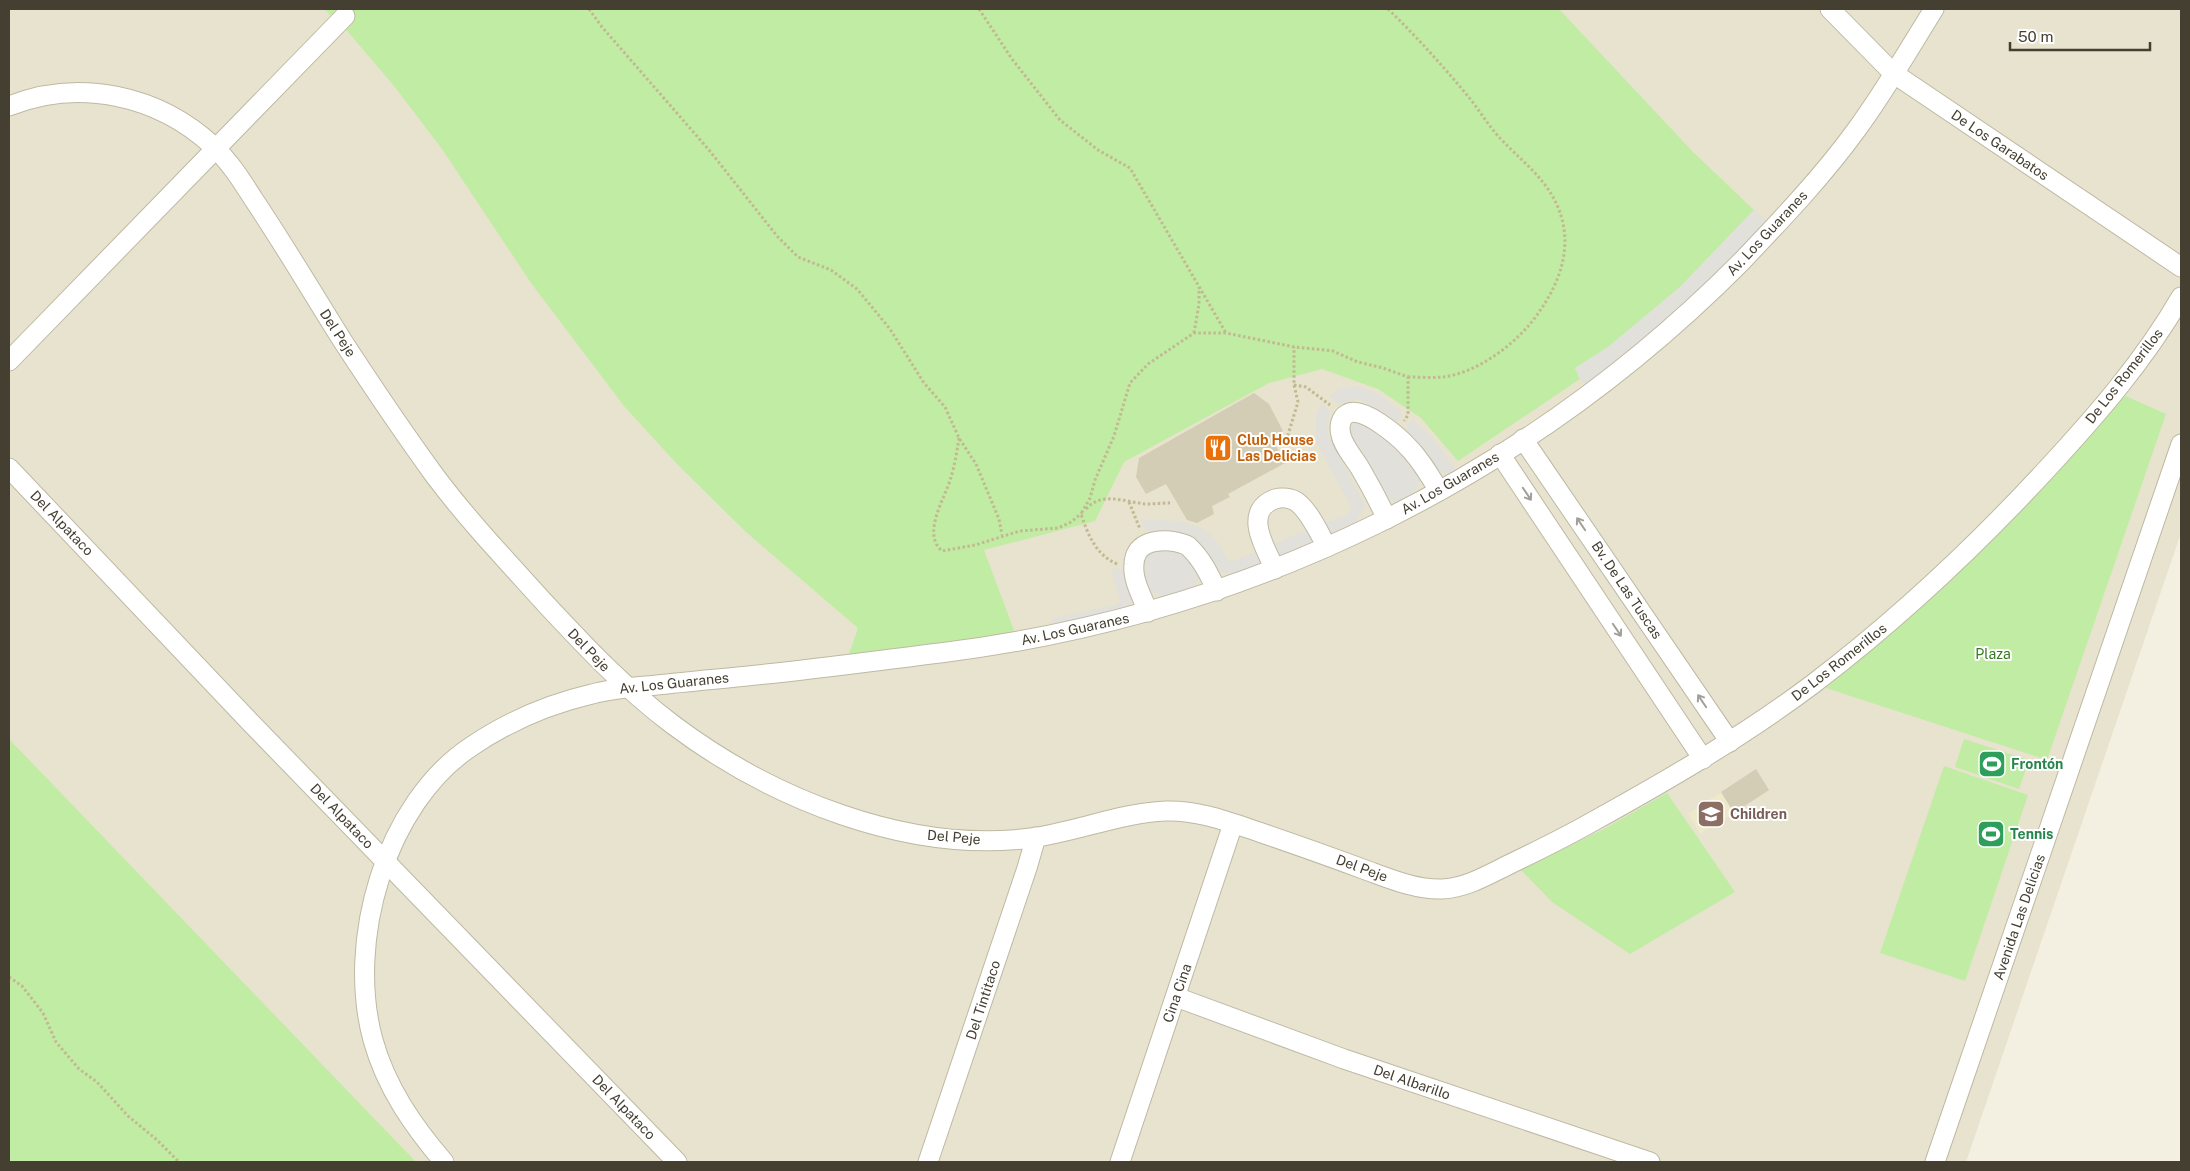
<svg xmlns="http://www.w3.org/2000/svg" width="2190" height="1171" font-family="'Public Sans',sans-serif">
	<rect width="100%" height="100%" fill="#f3f0e1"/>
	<path fill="#e7e3ce" d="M 9,9 L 2181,9 L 2181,533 L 1966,1162 L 9,1162 Z"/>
	<path fill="#eee9c9" d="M 1721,792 L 1734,813 L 1700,834 L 1688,814 Z"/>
	<g fill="#c1eca4">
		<path d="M 324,9 L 1559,9 L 1693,152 L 1754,210 L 1680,287 L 1608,347 L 1575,368 L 1580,379 L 1458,461 L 1421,418 L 1378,389 L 1322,369 L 1269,383 L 1124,462 L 1095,521 L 984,550 L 1015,633 L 930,646 L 849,654 L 858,628 L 746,532 L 676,463 L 624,406 L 531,283 L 442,149 L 394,86 L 343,26 Z"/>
		<path d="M 2121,394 L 2166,414 L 2047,760 L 1826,688 L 1929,600 L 1965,565 Z"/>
		<path d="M 9,739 L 416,1162 L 9,1162 Z"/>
		<path d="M 1964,739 L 2029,760 L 2019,789 L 1955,767 Z"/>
		<path d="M 1944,766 L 2028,795 L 1965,981 L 1880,953 Z"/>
		<path d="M 1667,793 L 1735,892 L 1630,954 L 1552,902 L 1521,870 L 1604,829 Z"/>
	</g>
	<g fill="#e2e0da">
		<path d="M 1754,210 L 1767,221 L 1746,245 L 1644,340 L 1585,386 L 1575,368 L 1608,347 L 1680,287 Z"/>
		<path d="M 1353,386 L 1366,389 L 1383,397 L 1402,412 L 1402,417 L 1395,423 L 1389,421 L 1366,402 L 1358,399 L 1338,404 L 1330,396 L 1339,389 Z"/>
		<path d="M 1322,404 L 1330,411 L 1328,430 L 1329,437 L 1366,506 L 1354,524 L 1331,535 L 1320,525 L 1350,513 L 1351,507 L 1316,442 L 1316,414 Z"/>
		<path d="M 1412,420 L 1432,437 L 1457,472 L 1449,474 L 1433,470 L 1409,435 L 1407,429 Z"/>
		<path d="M 1355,421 L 1361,421 L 1387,440 L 1421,478 L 1411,497 L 1402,502 L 1385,499 L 1348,432 L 1348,425 Z"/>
		<path d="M 1140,519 L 1175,521 L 1193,525 L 1206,531 L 1216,540 L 1230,562 L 1261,550 L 1264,557 L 1261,564 L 1233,575 L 1218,571 L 1204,549 L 1195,540 L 1179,535 L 1146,531 Z"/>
		<path d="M 1311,528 L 1314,544 L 1281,556 L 1275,554 L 1270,546 Z"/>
		<path d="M 1152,548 L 1176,549 L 1191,561 L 1200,577 L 1192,589 L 1168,597 L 1151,593 L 1141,575 L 1144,555 Z"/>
		<path d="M 1113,567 L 1126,572 L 1134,598 L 1129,609 L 1048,627 L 1053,618 L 1118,604 L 1120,601 L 1112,574 Z"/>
	</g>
	<g fill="#d4cdb5">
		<path d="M 1254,393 L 1269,404 L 1283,431 L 1271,437 L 1285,463 L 1228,494 L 1230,497 L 1212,506 L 1214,514 L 1197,523 L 1187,520 L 1166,484 L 1146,494 L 1136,477 L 1139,458 Z"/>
		<path d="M 1756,769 L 1769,790 L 1734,813 L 1721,792 Z"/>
	</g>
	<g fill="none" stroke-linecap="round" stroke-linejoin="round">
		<g stroke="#beb9a3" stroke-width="21">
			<g id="minor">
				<path d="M 1830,9 L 1893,73 L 2181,267"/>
				<path d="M 9,106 C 79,78 158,95 213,146 C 230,162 242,181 254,200 C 285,246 313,294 342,340 C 372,386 403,432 435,476 C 468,520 506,560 543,601 C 585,646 623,687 672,724 C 770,798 907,854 1031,838 C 1076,832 1120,813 1166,811 C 1198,810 1229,822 1259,832 C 1294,844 1328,856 1363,869 C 1388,878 1415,890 1442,889 C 1465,888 1486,876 1506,866 C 1535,852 1564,838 1592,822 C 1668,780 1744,736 1813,684 C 1897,620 1974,548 2046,470 C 2096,416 2144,361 2181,297"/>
				<path d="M 9,361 L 345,16"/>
				<path d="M 1523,439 L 1730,742"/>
				<path d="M 1500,454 L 1703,759"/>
				<path d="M 9,468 L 250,722 L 677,1162"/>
				<path d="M 1387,519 C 1379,502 1370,485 1360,468 C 1354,458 1343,446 1341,435 C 1339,428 1340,418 1347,414 C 1362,405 1398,436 1408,447 C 1421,460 1430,476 1439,491"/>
				<path d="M 1275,569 C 1265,548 1242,511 1275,499 C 1282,497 1291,498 1297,502 C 1310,512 1319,533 1327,547"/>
				<path d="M 1148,612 C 1143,598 1132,580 1134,564 C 1135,544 1152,540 1170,541 C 1176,542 1183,543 1188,546 C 1202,559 1209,574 1217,591"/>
				<path d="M 1176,997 L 1344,1059 L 1650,1162"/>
				<path d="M 444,1162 C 413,1126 386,1087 373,1040 C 346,942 385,803 472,746 C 509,721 549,704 592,694 C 613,688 635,687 657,685 C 693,681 730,678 766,674 C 824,668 882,660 940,653 C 1246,615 1525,480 1742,261 C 1782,219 1823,176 1857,129 C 1885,91 1909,49 1934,9"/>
				<path d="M 928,1162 L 1027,868 L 1036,837"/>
				<path d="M 1120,1162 L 1233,824"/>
				<path d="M 1935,1162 L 2181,444"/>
			</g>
		</g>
		<g stroke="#c2b892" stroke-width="3" stroke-dasharray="2.5 2.5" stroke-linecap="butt">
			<path d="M 589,9 L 602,27 L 709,150 L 777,236 L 798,257 L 831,270 L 857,289 L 890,329 L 924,383 L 945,407 L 959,438 L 976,464 L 999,519 L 1002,535"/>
			<path d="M 979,9 L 1012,59 L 1060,120 L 1098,150 L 1130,168 L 1226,333"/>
			<path d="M 1388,9 C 1416,36 1442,65 1467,95 C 1478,108 1487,124 1499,137 C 1517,157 1541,174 1554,199 C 1578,244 1559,288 1530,324 C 1510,348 1474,374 1442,377 C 1431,378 1419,377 1408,377"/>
			<path d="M 1194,333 L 1199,304 L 1199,287"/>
			<path d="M 1294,385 L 1306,387 L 1330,405"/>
			<path d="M 959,438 C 957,451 955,464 951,477 C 946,497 921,533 942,551 L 975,545 L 1020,531 L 1058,528 L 1071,522 L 1082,513"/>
			<path d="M 1280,441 L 1287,438 L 1298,402 L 1294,385 L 1294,347"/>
			<path d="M 1129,502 L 1140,529"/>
			<path d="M 1086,509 C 1102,491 1125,502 1146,504 C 1154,504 1162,503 1170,503"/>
			<path d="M 1117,564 C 1096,555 1088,535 1081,514 L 1090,498 L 1095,480 L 1114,436 L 1130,383 L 1148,364 L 1194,333 L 1226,333 L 1294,347 L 1333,351 L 1358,362 L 1383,368 L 1408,377 L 1408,415 L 1404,421"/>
			<path d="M 9,977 L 22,986 L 43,1013 L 56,1042 L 79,1069 L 97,1082 L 128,1116 L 157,1140 L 179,1162"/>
		</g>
		<use href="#minor" stroke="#fff" stroke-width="19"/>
	</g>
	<defs><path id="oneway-shaft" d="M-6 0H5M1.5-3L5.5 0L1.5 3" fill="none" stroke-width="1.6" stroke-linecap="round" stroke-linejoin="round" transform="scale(1.25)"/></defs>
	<g stroke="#a29f98">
		<use href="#oneway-shaft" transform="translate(1527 494) rotate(56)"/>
		<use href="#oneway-shaft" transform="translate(1581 524) rotate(-124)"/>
		<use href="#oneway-shaft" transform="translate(1617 630) rotate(56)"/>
		<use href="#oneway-shaft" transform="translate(1702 701) rotate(-124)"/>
	</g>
	<defs>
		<g id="restaurant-square" transform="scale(1.4375)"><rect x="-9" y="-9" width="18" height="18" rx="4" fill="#e8710a" stroke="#fff"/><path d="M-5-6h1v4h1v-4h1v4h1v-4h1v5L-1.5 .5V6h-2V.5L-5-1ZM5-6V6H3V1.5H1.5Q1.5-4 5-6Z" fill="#fff"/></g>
		<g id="stadium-square" transform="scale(1.4375)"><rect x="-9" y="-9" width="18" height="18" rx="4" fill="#2e9e5b" stroke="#fff"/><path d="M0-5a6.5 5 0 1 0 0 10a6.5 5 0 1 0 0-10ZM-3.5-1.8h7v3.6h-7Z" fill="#fff"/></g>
		<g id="school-square" transform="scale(1.4375)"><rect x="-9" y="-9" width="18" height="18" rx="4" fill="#8d6e63" stroke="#fff"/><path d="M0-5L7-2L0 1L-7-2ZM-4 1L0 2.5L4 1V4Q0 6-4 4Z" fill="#fff"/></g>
	</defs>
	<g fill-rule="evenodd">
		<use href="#restaurant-square" x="1218" y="448"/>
		<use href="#stadium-square" x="1992" y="764"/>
		<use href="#school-square" x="1711" y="814"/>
		<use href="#stadium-square" x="1991" y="834"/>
	</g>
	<g text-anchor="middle" stroke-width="4" stroke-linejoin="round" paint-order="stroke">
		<g font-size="14" fill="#443f31" stroke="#fff">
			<text transform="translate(2000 145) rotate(34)" y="5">De Los Garabatos</text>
			<text transform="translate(1767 233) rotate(-47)" y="5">Av. Los Guaranes</text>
			<text transform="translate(338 333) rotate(57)" y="5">Del Peje</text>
			<text transform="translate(2124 376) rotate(-52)" y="5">De Los Romerillos</text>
			<text transform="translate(1450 483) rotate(-30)" y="5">Av. Los Guaranes</text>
			<text transform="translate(62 523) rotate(46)" y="5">Del Alpataco</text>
			<text transform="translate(1627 590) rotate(56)" y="5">Bv. De Las Tuscas</text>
			<text transform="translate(1075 629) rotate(-12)" y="5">Av. Los Guaranes</text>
			<text transform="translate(589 650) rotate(46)" y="5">Del Peje</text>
			<text transform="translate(1839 662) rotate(-38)" y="5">De Los Romerillos</text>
			<text transform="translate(674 683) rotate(-6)" y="5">Av. Los Guaranes</text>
			<text transform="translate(342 816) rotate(46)" y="5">Del Alpataco</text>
			<text transform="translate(954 837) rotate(5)" y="5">Del Peje</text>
			<text transform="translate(1362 868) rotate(20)" y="5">Del Peje</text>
			<text transform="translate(2019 917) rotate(-71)" y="5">Avenida Las Delicias</text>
			<text transform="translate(1177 993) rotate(-71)" y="5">Cina Cina</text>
			<text transform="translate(983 1000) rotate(-72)" y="5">Del Tintitaco</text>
			<text transform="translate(1412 1082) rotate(19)" y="5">Del Albarillo</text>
			<text transform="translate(624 1107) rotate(46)" y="5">Del Alpataco</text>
		</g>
		<g font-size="14" font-weight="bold" fill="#c56008" stroke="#fff" text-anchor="start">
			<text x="1237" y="445">Club House<tspan x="1237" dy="16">Las Delicias</tspan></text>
		</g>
		<g font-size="14" fill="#357a20" stroke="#fff">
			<text x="1993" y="659">Plaza</text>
		</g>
		<g font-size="14" font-weight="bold" fill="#27864d" stroke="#fff" text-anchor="start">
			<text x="2011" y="769">Frontón</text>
			<text x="2010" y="839">Tennis</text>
		</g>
		<g font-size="14" font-weight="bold" fill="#785e54" stroke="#fff" text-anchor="start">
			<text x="1730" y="819">Children</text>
		</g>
	</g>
	<rect width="2190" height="1171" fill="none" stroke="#443f31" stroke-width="20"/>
	<path d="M2010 42v8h140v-8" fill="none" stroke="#443f31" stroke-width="2.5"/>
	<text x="2018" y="42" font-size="15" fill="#443f31" stroke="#ffffff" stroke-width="4" paint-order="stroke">50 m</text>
</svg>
